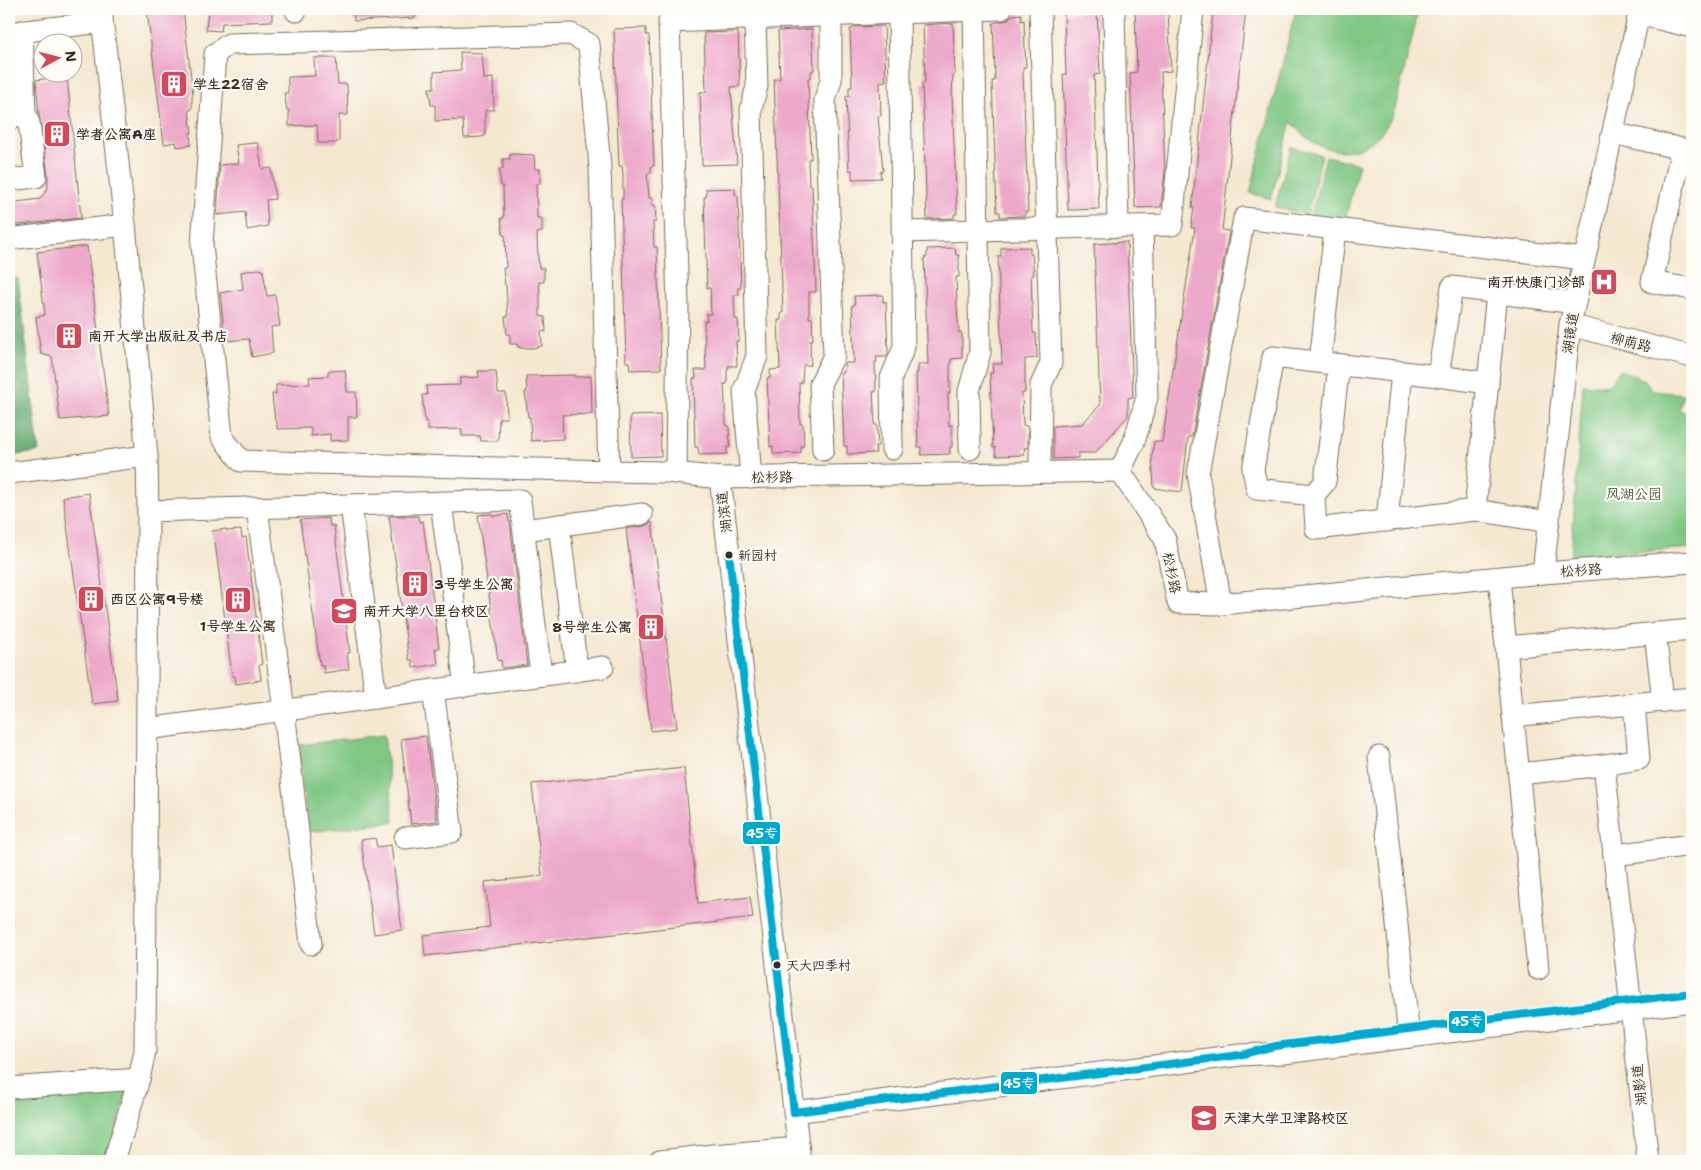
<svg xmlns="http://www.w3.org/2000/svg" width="1701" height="1170" font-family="'Shantell Sans','LXGW WenKai TC',sans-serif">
	<rect width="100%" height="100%" fill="#fdfcf7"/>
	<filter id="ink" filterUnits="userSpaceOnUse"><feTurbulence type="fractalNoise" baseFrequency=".02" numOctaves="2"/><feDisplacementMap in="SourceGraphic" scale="10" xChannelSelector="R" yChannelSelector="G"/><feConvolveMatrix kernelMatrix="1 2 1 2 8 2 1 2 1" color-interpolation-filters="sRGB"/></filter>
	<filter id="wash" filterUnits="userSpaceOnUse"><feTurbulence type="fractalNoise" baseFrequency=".0096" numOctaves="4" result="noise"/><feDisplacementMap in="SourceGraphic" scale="20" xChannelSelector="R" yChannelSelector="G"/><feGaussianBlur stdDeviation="1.12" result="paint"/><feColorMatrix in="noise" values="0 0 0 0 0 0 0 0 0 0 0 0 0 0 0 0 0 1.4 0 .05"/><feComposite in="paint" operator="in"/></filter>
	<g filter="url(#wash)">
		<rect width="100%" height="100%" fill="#f4e8d0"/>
		<g fill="#7fc783" stroke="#5d7850">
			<path d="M 1296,9 L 1417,9 L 1417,17 L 1395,109 C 1376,161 1322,164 1291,121 L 1271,199 L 1250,193 Z"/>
			<path d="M 1291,147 L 1322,155 L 1307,215 L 1275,207 Z"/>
			<path d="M 1326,156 L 1359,164 L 1344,224 L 1311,216 Z"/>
			<path d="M 1620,370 L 1645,380 L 1653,391 L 1683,394 L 1679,409 L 1692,418 L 1692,548 L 1571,557 L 1583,384 L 1608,386 Z"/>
			<path d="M 384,735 L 394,822 L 308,832 L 298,745 Z"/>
			<path d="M 128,1086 L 108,1161 L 9,1161 L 9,1093 Z"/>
		</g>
		<path fill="#67ac71" stroke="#516b48" d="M 18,278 L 39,452 L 9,456 L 9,279 Z"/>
		<g id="blocks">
			<g fill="#eda9cb">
				<path d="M 151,9 L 183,9 L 193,95 L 192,95 L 192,109 L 189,110 L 192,133 L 190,133 L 191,145 L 177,147 L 176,142 L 164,144 L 147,12 L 151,12 Z"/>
				<path d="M 208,9 L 272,9 L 272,21 L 222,23 L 221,31 L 206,30 Z"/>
				<path d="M 353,9 L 415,9 L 415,18 L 354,21 Z"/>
				<path d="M 1217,9 L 1246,9 L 1222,230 L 1229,231 L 1192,437 L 1188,437 L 1182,492 L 1154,488 L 1152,456 L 1154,441 L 1162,442 L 1195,228 L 1191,228 L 1194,208 L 1192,208 L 1213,12 L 1217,12 Z"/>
				<path d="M 1137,10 L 1168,10 L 1171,71 L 1161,72 L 1165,172 L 1161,207 L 1135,208 L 1130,73 L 1137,72 L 1135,11 Z"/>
				<path d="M 1080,12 L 1097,12 L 1100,74 L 1094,75 L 1099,209 L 1070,210 L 1068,210 L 1064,101 L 1063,74 L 1066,75 L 1064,14 Z"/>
				<path d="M 1021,14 L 1021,21 L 1024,20 L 1025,50 L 1026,67 L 1023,67 L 1023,73 L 1028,212 L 1025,212 L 1025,216 L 1000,217 L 1000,212 L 997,212 L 992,81 L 995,81 L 995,74 L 993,23 L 1007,20 L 1012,15 Z"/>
				<path d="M 953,23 L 955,74 L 953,75 L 952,96 L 957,214 L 954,214 L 954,218 L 927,219 L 922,83 L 925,83 L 923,25 Z"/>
				<path d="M 884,26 L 886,81 L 880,82 L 881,116 L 878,116 L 883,171 L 880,171 L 881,178 L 852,179 L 852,170 L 849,170 L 846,96 L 849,96 L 849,87 L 852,87 L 850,29 L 853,29 L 853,27 Z"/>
				<path d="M 646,28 L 646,35 L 649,35 L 654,166 L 651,166 L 651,173 L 647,173 L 649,198 L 652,198 L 652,205 L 655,205 L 656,222 L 653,222 L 654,247 L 657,247 L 661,369 L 630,370 L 629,362 L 626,362 L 621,199 L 623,199 L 623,174 L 622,166 L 619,166 L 614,29 Z"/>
				<path d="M 812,29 L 814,70 L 811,71 L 811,78 L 808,78 L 811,159 L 808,159 L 809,185 L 812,185 L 816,292 L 809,292 L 809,318 L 812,318 L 813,340 L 810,340 L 811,365 L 803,365 L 802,383 L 799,383 L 800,424 L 803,424 L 804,446 L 801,446 L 801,453 L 773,454 L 773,446 L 770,447 L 767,378 L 770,378 L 770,370 L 780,369 L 778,320 L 781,320 L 781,313 L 783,313 L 774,79 L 780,79 L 778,31 Z"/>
				<path d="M 738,32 L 740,86 L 731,87 L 737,164 L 702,165 L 700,92 L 706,92 L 704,33 Z"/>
				<path d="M 460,52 L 482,53 L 484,79 L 493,78 L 494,110 L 485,110 L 485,136 L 481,137 L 464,138 L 463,120 L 435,121 L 435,105 L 431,105 L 429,88 L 434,88 L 434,72 L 461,70 Z"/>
				<path d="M 314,58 L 336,58 L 338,84 L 347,84 L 348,115 L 339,115 L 339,141 L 335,143 L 318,143 L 317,125 L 289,126 L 289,110 L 287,110 L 284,93 L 288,93 L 288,77 L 315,76 Z"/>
				<path d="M 67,76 L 81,218 L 9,226 L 9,203 L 40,199 L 48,188 L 48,175 L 39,114 L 36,80 Z"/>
				<path d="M 254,143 L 258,143 L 262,169 L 271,168 L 275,199 L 266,200 L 268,226 L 247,230 L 245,212 L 217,215 L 220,165 L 239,163 L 236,145 Z"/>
				<path d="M 513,154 L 534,155 L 535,169 L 540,169 L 540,183 L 536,184 L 537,218 L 542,218 L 542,232 L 537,233 L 538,257 L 539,268 L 544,268 L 544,282 L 539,282 L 540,294 L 540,316 L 545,317 L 546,332 L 541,331 L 542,346 L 533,348 L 520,348 L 520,347 L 518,347 L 517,344 L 510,344 L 510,334 L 507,334 L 505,317 L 508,317 L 506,285 L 505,285 L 503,268 L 506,268 L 505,235 L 503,235 L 501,218 L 504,218 L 503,186 L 501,186 L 499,169 L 503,169 L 503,159 L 510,159 L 510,155 Z"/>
				<path d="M 735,188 L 735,195 L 738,195 L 741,288 L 738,288 L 739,295 L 734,295 L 735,319 L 738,319 L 739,341 L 736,341 L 737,366 L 728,366 L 729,369 L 727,369 L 727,384 L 724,384 L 726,425 L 729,426 L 730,447 L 727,447 L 727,454 L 699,455 L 698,447 L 695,447 L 693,379 L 696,378 L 695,370 L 706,370 L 704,321 L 707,321 L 706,314 L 711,314 L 710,288 L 707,288 L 704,197 L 706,197 L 706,189 Z"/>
				<path d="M 1127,242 L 1133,397 L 1128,398 L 1128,416 L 1095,453 L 1078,453 L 1078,458 L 1053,459 L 1053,426 L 1082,424 L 1100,405 L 1094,244 Z"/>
				<path d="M 87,246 L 109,416 L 60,420 L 52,357 L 41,354 L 36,317 L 45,315 L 37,252 Z"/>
				<path d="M 1030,247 L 1030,254 L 1032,254 L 1034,275 L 1031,275 L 1033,333 L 1036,333 L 1037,358 L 1025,359 L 1025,393 L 1022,393 L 1023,425 L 1028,427 L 1028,448 L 1024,448 L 1025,455 L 996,456 L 995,447 L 993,448 L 990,373 L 993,373 L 992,364 L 1002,364 L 998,256 L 1001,256 L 1001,248 Z"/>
				<path d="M 955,248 L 956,255 L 959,255 L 959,277 L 956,277 L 957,306 L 959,333 L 962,333 L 962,358 L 951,359 L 951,364 L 950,364 L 950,393 L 948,393 L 949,426 L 952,425 L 952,447 L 950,447 L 950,454 L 921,455 L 921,447 L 918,447 L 916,373 L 918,373 L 918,364 L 928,364 L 924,258 L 927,257 L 927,249 Z"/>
				<path d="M 259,269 L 263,270 L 267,296 L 275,295 L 280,326 L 271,327 L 273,353 L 252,357 L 249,339 L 225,341 L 220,293 L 243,289 L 241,272 Z"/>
				<path d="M 883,295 L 883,302 L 886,302 L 888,353 L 886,357 L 876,357 L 877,362 L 875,362 L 876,392 L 873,392 L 875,425 L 877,425 L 878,446 L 875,446 L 876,453 L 847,454 L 847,446 L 844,446 L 841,372 L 844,372 L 845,363 L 854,363 L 852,305 L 855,305 L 854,296 Z"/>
				<path d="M 345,370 L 347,392 L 356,392 L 357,417 L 348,417 L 348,440 L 330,441 L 330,434 L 311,436 L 311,428 L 277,429 L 277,421 L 275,421 L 273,404 L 272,394 L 276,394 L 276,385 L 310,384 L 309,377 L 328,376 L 328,371 Z"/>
				<path d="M 478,371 L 496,371 L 498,393 L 506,393 L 507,418 L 499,418 L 498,441 L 481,441 L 480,436 L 462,436 L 462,429 L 428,430 L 428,422 L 425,422 L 422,395 L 427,395 L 426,386 L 460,385 L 460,378 L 479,377 Z"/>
				<path d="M 575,375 L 575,377 L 591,376 L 592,414 L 562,415 L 563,439 L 531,441 L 530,417 L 528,417 L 525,392 L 527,392 L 526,376 Z"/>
				<path d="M 660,415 L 661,456 L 631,457 L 630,416 Z"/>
				<path d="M 89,493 L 118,701 L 92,704 L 63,497 Z"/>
				<path d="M 492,514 L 493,516 L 508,514 L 509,522 L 510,522 L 527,665 L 502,668 L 501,660 L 498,661 L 478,515 Z"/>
				<path d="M 389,516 L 418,516 L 419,522 L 423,521 L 439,648 L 435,649 L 438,664 L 413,668 L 412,660 L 409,660 Z"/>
				<path d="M 329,518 L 330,526 L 334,526 L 350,653 L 347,653 L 349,669 L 324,673 L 323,665 L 320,665 L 300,520 Z"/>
				<path d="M 652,522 L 677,728 L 651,731 L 626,529 L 644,526 Z"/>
				<path d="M 226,529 L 227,531 L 241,530 L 242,538 L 246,537 L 262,664 L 259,665 L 261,680 L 236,684 L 235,676 L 232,676 L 215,542 L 212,531 Z"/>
				<path d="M 426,736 L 437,821 L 411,824 L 401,739 Z"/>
				<path d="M 684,768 L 698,903 L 750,897 L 753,918 L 425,956 L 423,935 L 490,927 L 485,882 L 542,876 L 532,784 Z"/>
				<path d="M 375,838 L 377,847 L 391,845 L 402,930 L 374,934 L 361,840 Z"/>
			</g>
		</g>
	</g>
	<g filter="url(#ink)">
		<use href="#blocks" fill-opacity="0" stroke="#7c6c5c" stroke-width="1"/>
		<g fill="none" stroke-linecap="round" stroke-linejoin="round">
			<g stroke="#7c6c5c" stroke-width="23">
				<g id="minor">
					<path d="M 101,9 L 125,225 L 147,456 L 148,511 L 145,1051 L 139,1079 L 114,1161"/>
					<path d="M 296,9 L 296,11"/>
					<path d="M 1114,9 L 1118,227"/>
					<path d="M 1639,14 L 1692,27"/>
					<path d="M 9,33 L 102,22"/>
					<path d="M 9,120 L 25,112"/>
					<path d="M 1613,133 L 1682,149 L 1652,282 L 1692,289"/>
					<path d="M 9,180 L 36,177 L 29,123 L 25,112 L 22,31"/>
					<path d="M 902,232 L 1172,225 L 1193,9"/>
					<path d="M 9,239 L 125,225"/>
					<path d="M 1570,325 L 1692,357"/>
					<path d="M 1320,362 L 1335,229"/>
					<path d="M 1438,376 L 1488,383"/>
					<path d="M 892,449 L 891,378 L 904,347 L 899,13"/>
					<path d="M 970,449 L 969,391 L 980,352 L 974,10"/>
					<path d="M 823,450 L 820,384 L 834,356 L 825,100 L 831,80 L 831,16"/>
					<path d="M 1040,463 L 1041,385 L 1051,363 L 1040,9"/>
					<path d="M 609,471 L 600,167 L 589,44 L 571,34 L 229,44 L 215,54 L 202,245 L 222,437 L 241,461 L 609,471 L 667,472 L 720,478 L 1120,471 L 1165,539 L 1178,603 L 1221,604 L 1543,573 L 1692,562"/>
					<path d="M 1120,471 L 1134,442 L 1147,397 L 1142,226"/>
					<path d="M 9,473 L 147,456"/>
					<path d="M 676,473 L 678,305 L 669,22 L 1001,9"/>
					<path d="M 720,478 L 800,1161"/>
					<path d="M 751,478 L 744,391 L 757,356 L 751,109 L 757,86 L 755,19"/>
					<path d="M 1314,495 L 1325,482 L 1339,365"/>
					<path d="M 441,502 L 465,686"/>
					<path d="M 351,505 L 376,698"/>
					<path d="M 257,508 L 284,710 L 311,944"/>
					<path d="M 1475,510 L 1497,293"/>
					<path d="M 148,511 L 520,500 L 541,675"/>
					<path d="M 1387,521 L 1402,372"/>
					<path d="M 1549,522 L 1475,510 L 1316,529 L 1314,495 L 1257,489 L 1253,470 L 1273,357 L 1438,376 L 1452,287 L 1575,303"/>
					<path d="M 559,525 L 577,671"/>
					<path d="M 524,530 L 642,514"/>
					<path d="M 1543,573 L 1570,325 L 1640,9"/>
					<path d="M 1499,578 L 1513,716 L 1692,698"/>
					<path d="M 1221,604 L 1198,474 L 1244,218 L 1584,259"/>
					<path d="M 1655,633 L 1663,701"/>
					<path d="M 1506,647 L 1692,630"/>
					<path d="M 1513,716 L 1538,969"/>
					<path d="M 147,729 L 603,667"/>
					<path d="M 1379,757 L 1409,1037"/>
					<path d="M 1604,765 L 1648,1161"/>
					<path d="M 1519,774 L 1604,765 L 1639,759 L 1634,704"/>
					<path d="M 405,838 L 452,832 L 433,690"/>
					<path d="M 1614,855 L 1692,845"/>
					<path d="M 9,1088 L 139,1079"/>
					<path d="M 794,1112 L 1240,1055 L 1284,1053 L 1692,1001"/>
					<path d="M 660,1161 L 713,1155 L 798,1148"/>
				</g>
			</g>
			<use href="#minor" stroke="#fff" stroke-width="21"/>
			<g stroke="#fdfcf7" stroke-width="11">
				<g id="bus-1">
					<path d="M 729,554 L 794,1112"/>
					<path d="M 794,1112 L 1240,1055 L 1275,1046 L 1692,993"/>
				</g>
			</g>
			<use href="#bus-1" stroke="#00a9ce" stroke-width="8"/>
		</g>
	</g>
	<defs>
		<g id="building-square" transform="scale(1.4375)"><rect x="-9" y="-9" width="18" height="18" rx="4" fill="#d1495b" stroke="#fdfcf7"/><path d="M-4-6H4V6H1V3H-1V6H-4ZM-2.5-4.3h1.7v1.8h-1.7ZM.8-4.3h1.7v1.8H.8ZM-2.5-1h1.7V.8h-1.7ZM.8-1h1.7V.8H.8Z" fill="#fff"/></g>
		<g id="hospital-square" transform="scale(1.4375)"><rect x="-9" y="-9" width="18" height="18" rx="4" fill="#d1495b" stroke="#fdfcf7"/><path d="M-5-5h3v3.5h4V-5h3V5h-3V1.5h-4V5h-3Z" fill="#fff"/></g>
		<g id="university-square" transform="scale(1.4375)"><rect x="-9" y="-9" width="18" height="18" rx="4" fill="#d1495b" stroke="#fdfcf7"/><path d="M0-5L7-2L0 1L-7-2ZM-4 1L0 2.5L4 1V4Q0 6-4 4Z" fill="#fff"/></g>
	</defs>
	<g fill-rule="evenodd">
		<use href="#building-square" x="174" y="84"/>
		<use href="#building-square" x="57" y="134"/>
		<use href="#hospital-square" x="1604" y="282"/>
		<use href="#building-square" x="69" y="336"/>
		<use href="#building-square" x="415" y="584"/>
		<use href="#building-square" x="91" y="599"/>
		<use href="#building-square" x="238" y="600"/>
		<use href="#university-square" x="344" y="611"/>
		<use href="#building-square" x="651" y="627"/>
		<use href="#university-square" x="1204" y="1118"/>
	</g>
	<g fill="#3b2a1e" stroke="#fdfcf7" stroke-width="2">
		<circle cx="729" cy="555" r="4.5"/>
		<circle cx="777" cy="965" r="4.5"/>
	</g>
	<g text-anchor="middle" stroke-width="4.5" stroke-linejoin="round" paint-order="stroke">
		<g font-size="13" fill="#3b2a1e" stroke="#fdfcf7" text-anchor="start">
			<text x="738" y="560">新园村</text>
			<text x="786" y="970">天大四季村</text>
		</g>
		<g font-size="14" font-weight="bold" fill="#3b2a1e" stroke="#fdfcf7" text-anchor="start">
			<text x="193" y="89">学生22宿舍</text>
			<text x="76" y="139">学者公寓A座</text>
			<text x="1585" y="287" text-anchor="end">南开快康门诊部</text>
			<text x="88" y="341">南开大学出版社及书店</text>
			<text x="434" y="589">3号学生公寓</text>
			<text x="110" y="604">西区公寓9号楼</text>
			<text x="363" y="616">南开大学八里台校区</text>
			<text x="238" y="631" text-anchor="middle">1号学生公寓</text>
			<text x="632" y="632" text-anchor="end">8号学生公寓</text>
			<text x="1223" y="1123">天津大学卫津路校区</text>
		</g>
		<g font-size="14" fill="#3b2a1e" stroke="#fdfcf7">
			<text transform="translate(1570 333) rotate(-81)" y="5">湖镜道</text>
			<text transform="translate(1631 342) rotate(14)" y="5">柳荫路</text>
			<text transform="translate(772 477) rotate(-1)" y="5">松杉路</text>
			<text transform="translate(724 512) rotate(-97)" y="5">湖滨道</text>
			<text transform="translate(1581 570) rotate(-4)" y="5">松杉路</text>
			<text transform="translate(1172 573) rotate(79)" y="5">松杉路</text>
			<text transform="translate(1639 1085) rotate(-96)" y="5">湖影道</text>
		</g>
		<g font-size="14" fill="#4f593c" stroke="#fdfcf7">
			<text x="1634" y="499">风湖公园</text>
		</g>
	</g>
	<g stroke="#fdfcf7" stroke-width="2">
		<rect x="742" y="821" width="39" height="24" rx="5" fill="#00a9ce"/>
		<rect x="1448" y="1010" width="38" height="24" rx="5" fill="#00a9ce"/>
		<rect x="1000" y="1071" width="38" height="24" rx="5" fill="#00a9ce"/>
	</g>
	<g font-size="14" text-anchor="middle" font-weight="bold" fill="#fff">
		<text x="762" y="838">45专</text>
		<text x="1467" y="1026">45专</text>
		<text x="1019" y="1088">45专</text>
	</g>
	<rect width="1701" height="1170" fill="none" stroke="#fdfcf7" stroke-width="30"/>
	<g transform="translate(58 58) rotate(83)"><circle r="24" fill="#fdfcf7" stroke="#afa8a0"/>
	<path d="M0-4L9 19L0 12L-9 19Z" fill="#d1495b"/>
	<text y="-8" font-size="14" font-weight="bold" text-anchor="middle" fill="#3b2a1e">N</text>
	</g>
</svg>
